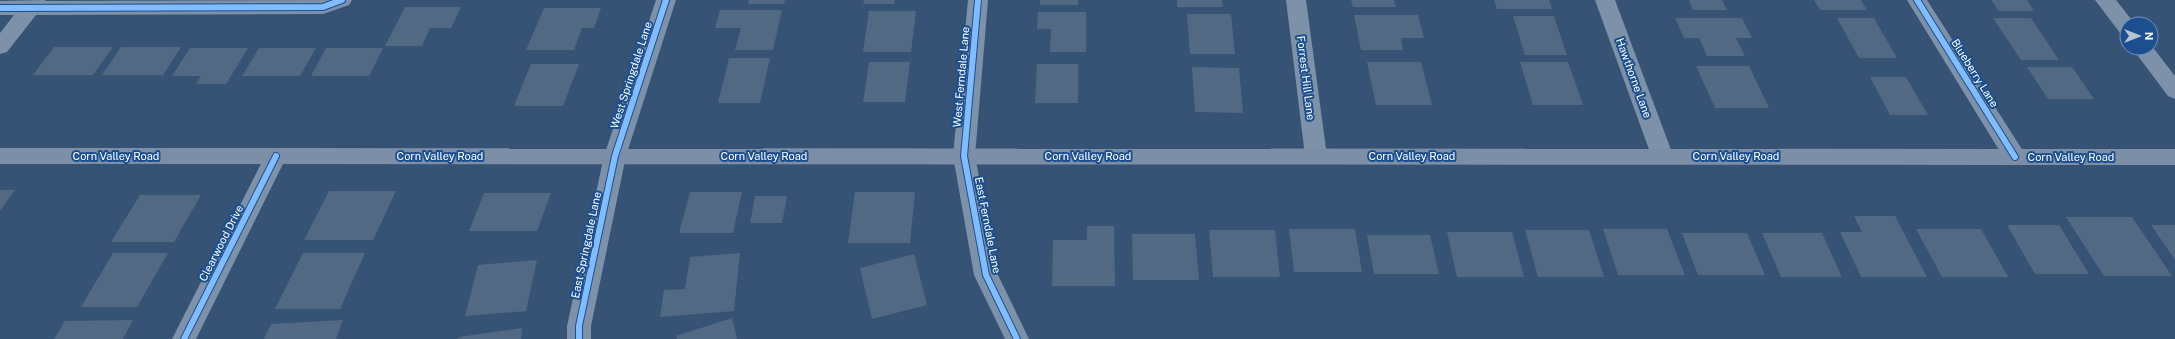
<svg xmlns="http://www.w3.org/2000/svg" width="2175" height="339" font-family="'Public Sans',sans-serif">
	<rect width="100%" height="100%" fill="#365274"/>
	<g fill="#526984">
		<path d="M 749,0 L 785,0 L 784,4 L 748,4 Z"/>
		<path d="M 864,0 L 895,0 L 894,4 L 863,4 Z"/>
		<rect x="1040" y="0" width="38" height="5"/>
		<path d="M 1177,0 L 1222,0 L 1223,7 L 1177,7 Z"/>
		<path d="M 1351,0 L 1394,0 L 1396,7 L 1353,7 Z"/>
		<path d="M 1494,0 L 1549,0 L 1552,9 L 1497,9 Z"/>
		<path d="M 1689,0 L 1722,0 L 1727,10 L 1693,10 Z"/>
		<path d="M 1814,0 L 1861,0 L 1867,10 L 1820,10 Z"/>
		<path d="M 1991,0 L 2027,0 L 2034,11 L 1999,11 Z"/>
		<path d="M 405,7 L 461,7 L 451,28 L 430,28 L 422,46 L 385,46 Z"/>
		<path d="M 544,8 L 601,8 L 594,28 L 582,28 L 574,50 L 526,50 Z"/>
		<path d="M 720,10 L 782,10 L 773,50 L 735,50 L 741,28 L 715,28 Z"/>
		<path d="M 869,11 L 916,11 L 911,52 L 863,52 Z"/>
		<path d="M 1038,12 L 1086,12 L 1086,52 L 1050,52 L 1051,29 L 1037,29 Z"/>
		<path d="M 1187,14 L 1231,14 L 1235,54 L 1190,54 Z"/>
		<path d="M 1354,15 L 1418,15 L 1424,38 L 1401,38 L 1403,50 L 1361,50 Z"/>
		<path d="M 1513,16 L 1554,16 L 1567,55 L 1525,55 Z"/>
		<path d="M 1675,18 L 1742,18 L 1752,38 L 1736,38 L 1745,56 L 1707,56 L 1699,38 L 1684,38 Z"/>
		<path d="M 1837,18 L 1874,18 L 1897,58 L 1859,58 Z"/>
		<path d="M 1993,18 L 2031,18 L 2059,60 L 2021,60 Z"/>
		<path d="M 54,47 L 113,47 L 93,75 L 33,75 Z"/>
		<path d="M 121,47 L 181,47 L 163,75 L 102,75 Z"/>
		<path d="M 190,48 L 248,48 L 226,84 L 196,84 L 201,76 L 172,76 Z"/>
		<path d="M 259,48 L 316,48 L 300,76 L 242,76 Z"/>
		<path d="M 326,48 L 383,48 L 369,76 L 311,76 Z"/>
		<path d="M 729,58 L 770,58 L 760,103 L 718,103 Z"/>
		<path d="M 869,62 L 910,62 L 905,102 L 863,102 Z"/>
		<path d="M 1367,62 L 1421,62 L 1432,105 L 1376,105 Z"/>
		<path d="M 1520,62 L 1568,62 L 1583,105 L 1533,105 Z"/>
		<path d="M 531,64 L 579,64 L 563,106 L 514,106 Z"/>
		<path d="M 1037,64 L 1078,64 L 1078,103 L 1035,103 Z"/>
		<path d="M 1696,66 L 1749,66 L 1769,108 L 1715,108 Z"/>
		<path d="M 1192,67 L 1239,68 L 1243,113 L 1195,112 Z"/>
		<path d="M 2027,67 L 2072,67 L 2094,99 L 2048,99 Z"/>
		<path d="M 1870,77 L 1906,77 L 1928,115 L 1890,115 Z"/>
		<path d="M 0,190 L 15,190 L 0,211 Z"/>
		<path d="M 329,191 L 396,191 L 373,240 L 304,240 Z"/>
		<path d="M 690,192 L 742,192 L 733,233 L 679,233 Z"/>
		<path d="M 855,192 L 915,192 L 910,243 L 848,243 Z"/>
		<path d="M 484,193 L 551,193 L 537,231 L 469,231 Z"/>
		<path d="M 140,195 L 201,195 L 174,242 L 111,242 Z"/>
		<path d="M 755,196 L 787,196 L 782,223 L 750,223 Z"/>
		<path d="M 1854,216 L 1895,216 L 1927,277 L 1861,277 L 1840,232 L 1862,232 Z"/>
		<path d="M 2066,217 L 2132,217 L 2172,276 L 2104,276 Z"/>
		<path d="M 2007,225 L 2059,225 L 2089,274 L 2035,274 Z"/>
		<path d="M 2151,225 L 2175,225 L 2175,260 Z"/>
		<path d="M 1087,226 L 1114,226 L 1115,286 L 1052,286 L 1053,240 L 1087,240 Z"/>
		<path d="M 1289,229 L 1355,229 L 1362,272 L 1294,272 Z"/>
		<path d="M 1603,229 L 1667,229 L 1685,275 L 1618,275 Z"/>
		<path d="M 1916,229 L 1981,229 L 2008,277 L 1942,277 Z"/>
		<path d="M 1209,230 L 1275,230 L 1280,277 L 1213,277 Z"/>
		<path d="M 1525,230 L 1589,230 L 1604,277 L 1538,277 Z"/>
		<path d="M 1447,232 L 1512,232 L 1524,277 L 1457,277 Z"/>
		<path d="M 1682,233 L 1747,233 L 1765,275 L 1698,275 Z"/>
		<path d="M 1762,233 L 1822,233 L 1842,277 L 1781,277 Z"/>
		<path d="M 1132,234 L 1195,234 L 1199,280 L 1133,280 Z"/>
		<path d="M 1367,235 L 1430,235 L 1439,274 L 1374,274 Z"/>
		<path d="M 113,253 L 168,253 L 137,307 L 81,307 Z"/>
		<path d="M 303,253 L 365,253 L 340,309 L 275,309 Z"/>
		<path d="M 740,253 L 734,311 L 660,317 L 664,290 L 685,289 L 690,257 Z"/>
		<path d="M 914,254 L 927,305 L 872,319 L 860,268 Z"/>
		<path d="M 537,260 L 526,311 L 465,316 L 478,265 Z"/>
		<path d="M 732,318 L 737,339 L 677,339 L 676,336 Z"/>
		<path d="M 133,320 L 123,339 L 54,339 L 65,321 Z"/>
		<path d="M 343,320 L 336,339 L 264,339 L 271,324 Z"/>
		<path d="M 522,328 L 521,339 L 458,339 L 459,337 Z"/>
	</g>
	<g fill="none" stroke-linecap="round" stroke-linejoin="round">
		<g fill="#7d92a8" fill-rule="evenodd">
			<path d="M 45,0 L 46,1 L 352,0 L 349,5 L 323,14 L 36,15 L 7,52 L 0,54 L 0,33 L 14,15 L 0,15 L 0,1 Z"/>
			<path d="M 656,0 L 676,0 L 626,156 L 591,326 L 591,339 L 567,339 L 567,326 L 604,156 Z"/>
			<path d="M 968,0 L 988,0 L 975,156 L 998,275 L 1029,339 L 1005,339 L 974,275 L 953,156 Z"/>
			<path d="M 1286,0 L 1306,0 L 1327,156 L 1324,162 L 1316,164 L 1308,162 L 1305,156 Z"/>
			<path d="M 1595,0 L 1615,0 L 1673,155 L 1670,161 L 1662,163 L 1654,161 L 1651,155 Z"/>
			<path d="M 1907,0 L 1927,0 L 2023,151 L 2026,157 L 2023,163 L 2015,165 L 2007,163 Z"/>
			<path d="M 2095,0 L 2116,0 L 2135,24 L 2127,24 L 2127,35 L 2120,33 Z"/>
			<path d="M 2151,45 L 2175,76 L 2175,99 L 2168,96 L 2132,48 L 2151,48 Z"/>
			<path d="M 276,148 L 284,150 L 287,156 L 196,339 L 172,339 L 268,150 Z"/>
		</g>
		<path fill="#7d8ea7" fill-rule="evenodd" d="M 0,148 L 2175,149 L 2175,165 L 0,164 Z"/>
		<g stroke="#1b4f8f" stroke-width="8">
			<g id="cycleway">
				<path d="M 978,0 L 964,156 L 986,275 L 1017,339"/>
				<path d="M 1917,0 L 2015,157"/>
				<path d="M 0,8 L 323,7 L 342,0"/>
				<path d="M 184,339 L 276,156"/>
				<path d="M 579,339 L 579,326 L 615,156 L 666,0"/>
			</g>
		</g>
		<use href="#cycleway" stroke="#80bcff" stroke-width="6"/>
	</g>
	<g text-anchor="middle" stroke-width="4" stroke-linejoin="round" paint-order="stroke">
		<g font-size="11" fill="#fff" stroke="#1b4f8f">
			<text transform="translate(1975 73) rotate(58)" y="4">Blueberry Lane</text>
			<text transform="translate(631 75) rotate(-72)" y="4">West Springdale Lane</text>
			<text transform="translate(961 77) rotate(-85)" y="4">West Ferndale Lane</text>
			<text transform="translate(1306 78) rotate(83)" y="4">Forrest Hill Lane</text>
			<text transform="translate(1634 78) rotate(70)" y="4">Hawthorne Lane</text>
			<text x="116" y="160">Corn Valley Road</text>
			<text x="440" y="160">Corn Valley Road</text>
			<text x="764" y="160">Corn Valley Road</text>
			<text x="1088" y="160">Corn Valley Road</text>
			<text x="1412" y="160">Corn Valley Road</text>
			<text x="1736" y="160">Corn Valley Road</text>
			<text x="2071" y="161">Corn Valley Road</text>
			<text transform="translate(988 225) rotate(79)" y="4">East Ferndale Lane</text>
			<text transform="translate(221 243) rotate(-63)" y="4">Clearwood Drive</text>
			<text transform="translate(586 245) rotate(-78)" y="4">East Springdale Lane</text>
		</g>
	</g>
	<g transform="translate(2139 36) rotate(90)"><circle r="19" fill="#1b4f8f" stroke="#7695bc"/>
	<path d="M0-3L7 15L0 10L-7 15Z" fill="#b9c2ce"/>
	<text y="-6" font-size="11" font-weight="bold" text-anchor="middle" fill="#ffffff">N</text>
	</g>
</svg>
